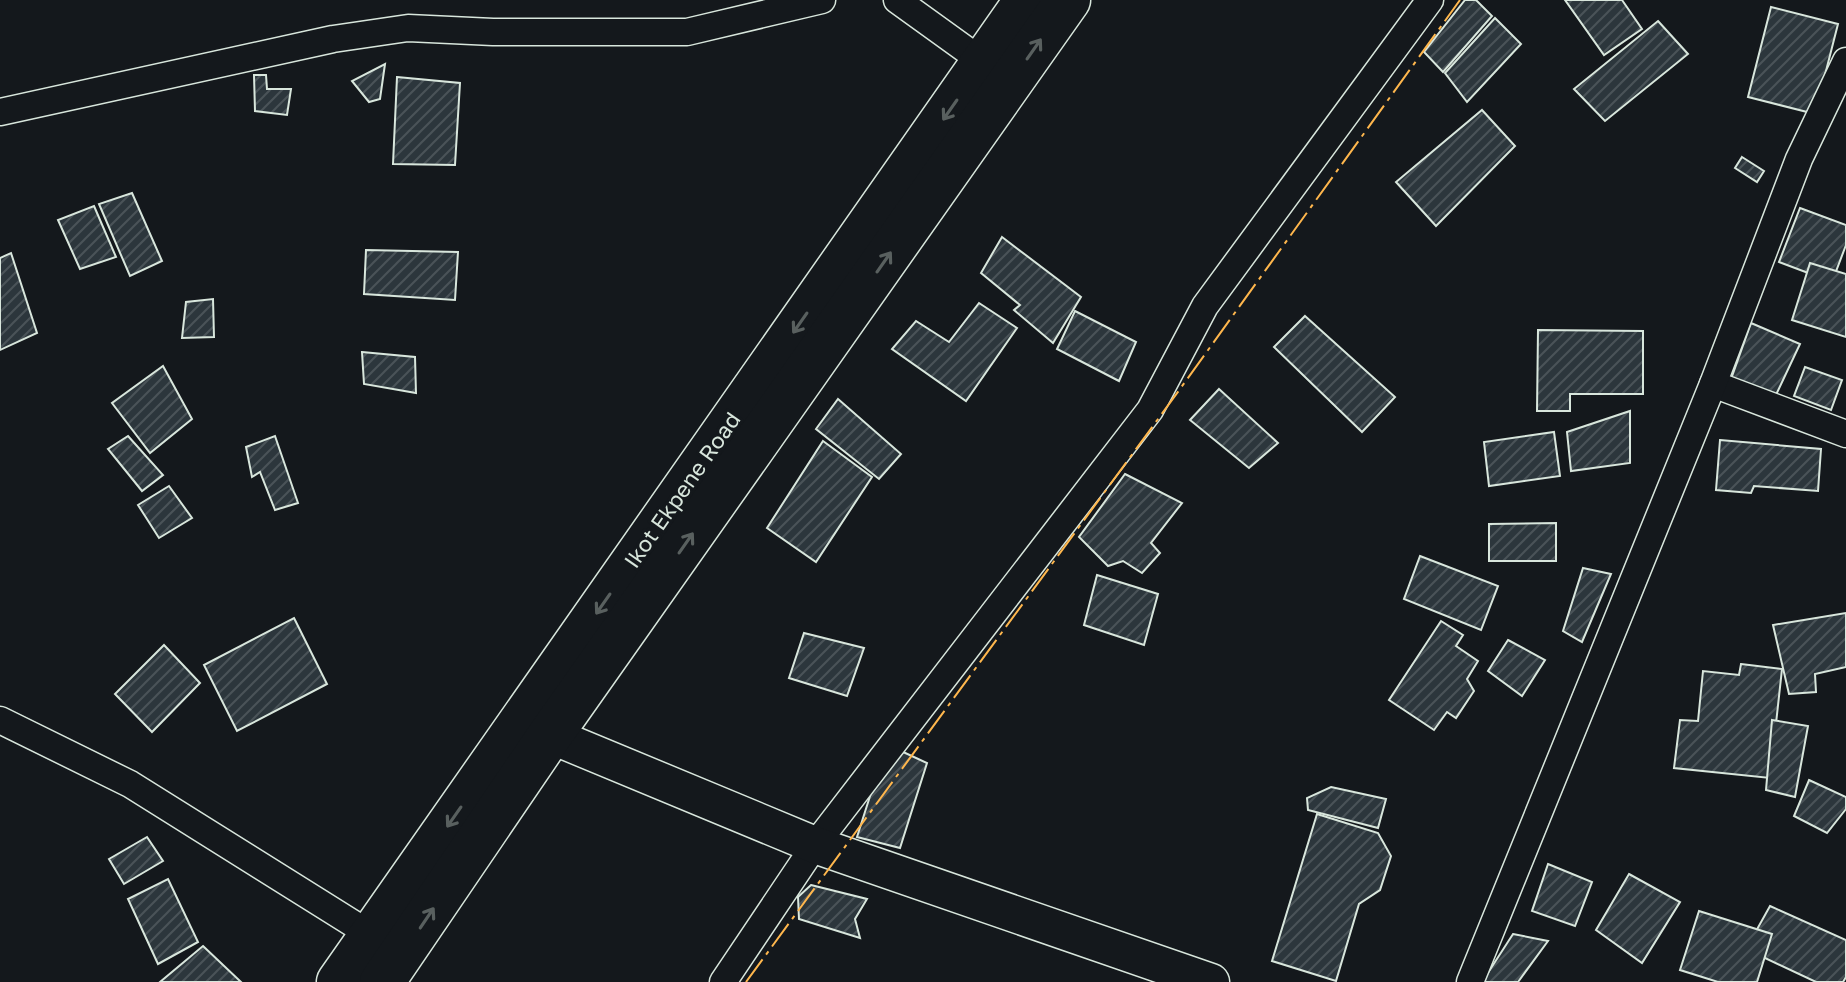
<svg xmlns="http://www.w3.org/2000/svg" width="1846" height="982" font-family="'Golos Text',sans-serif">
	<defs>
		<pattern id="building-hatch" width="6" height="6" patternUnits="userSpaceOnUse" patternTransform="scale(2)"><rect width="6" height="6" fill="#2c363c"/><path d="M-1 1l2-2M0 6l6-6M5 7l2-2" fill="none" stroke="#4a5358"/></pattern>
	</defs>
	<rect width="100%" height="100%" fill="#14181c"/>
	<g fill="url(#building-hatch)" stroke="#d8e6dc" stroke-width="2">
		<path d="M 1465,0 L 1476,0 L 1492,16 L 1443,72 L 1424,52 Z"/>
		<path d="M 1565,0 L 1622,0 L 1642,29 L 1604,55 Z"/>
		<path d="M 1771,7 L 1838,24 L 1815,114 L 1748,97 Z"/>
		<path d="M 1495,18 L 1521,44 L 1467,102 L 1445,73 Z"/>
		<path d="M 1658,21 L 1688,54 L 1605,121 L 1574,89 Z"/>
		<path d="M 385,64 L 380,99 L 369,102 L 352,81 Z"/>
		<path d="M 254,75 L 266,75 L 267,89 L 291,89 L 287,115 L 255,111 Z"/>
		<path d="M 397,77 L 460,83 L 455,165 L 393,164 Z"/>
		<path d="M 1482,110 L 1515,146 L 1436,226 L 1396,182 Z"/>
		<path d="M 1742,157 L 1764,171 L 1757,182 L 1735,168 Z"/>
		<path d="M 132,193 L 162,261 L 130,276 L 99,204 Z"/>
		<path d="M 94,206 L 116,257 L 80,269 L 58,220 Z"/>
		<path d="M 1800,208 L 1846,225 L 1846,245 L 1832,282 L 1779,262 Z"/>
		<path d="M 1002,237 L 1081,297 L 1053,343 L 1014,310 L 1020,305 L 981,273 Z"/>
		<path d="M 366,250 L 458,252 L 455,300 L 364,294 Z"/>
		<path d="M 11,253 L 37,333 L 0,350 L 0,258 Z"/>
		<path d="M 1810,263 L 1846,274 L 1846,337 L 1792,320 Z"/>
		<path d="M 213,299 L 214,337 L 182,338 L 186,302 Z"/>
		<path d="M 979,303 L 1017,328 L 966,401 L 892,349 L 916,321 L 949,342 Z"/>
		<path d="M 1075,311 L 1136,342 L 1119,381 L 1057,349 Z"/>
		<path d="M 1305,316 L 1395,397 L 1362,432 L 1274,347 Z"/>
		<path d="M 1751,323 L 1800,344 L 1775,397 L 1730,382 Z"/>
		<path d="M 1538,330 L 1643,331 L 1643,394 L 1570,394 L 1570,411 L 1537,411 Z"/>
		<path d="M 362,352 L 415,357 L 416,393 L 364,384 Z"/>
		<path d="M 163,366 L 192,419 L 150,453 L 112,403 Z"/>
		<path d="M 1805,367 L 1842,380 L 1831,410 L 1794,396 Z"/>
		<path d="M 1219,389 L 1278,443 L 1249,468 L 1190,420 Z"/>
		<path d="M 838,399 L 901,454 L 879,479 L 816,429 Z"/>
		<path d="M 1630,411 L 1630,463 L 1571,471 L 1567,432 Z"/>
		<path d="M 1554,432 L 1560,476 L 1489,486 L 1484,442 Z"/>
		<path d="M 128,436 L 163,475 L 142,491 L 108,449 Z"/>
		<path d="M 275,436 L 298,503 L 275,510 L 260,472 L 252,477 L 246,447 Z"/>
		<path d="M 1720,440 L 1821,449 L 1818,491 L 1754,486 L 1751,493 L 1716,490 Z"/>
		<path d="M 823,441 L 872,477 L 816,562 L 767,528 Z"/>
		<path d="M 1125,474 L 1182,503 L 1151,543 L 1160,553 L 1142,573 L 1123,561 L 1108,566 L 1079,537 Z"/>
		<path d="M 169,486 L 192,518 L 159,538 L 138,505 Z"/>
		<path d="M 1556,523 L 1556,561 L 1489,561 L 1489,524 Z"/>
		<path d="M 1420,556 L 1498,586 L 1481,630 L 1404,599 Z"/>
		<path d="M 1583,568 L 1611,574 L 1582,642 L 1563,631 Z"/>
		<path d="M 1097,575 L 1158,594 L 1144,645 L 1084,625 Z"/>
		<path d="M 1846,613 L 1846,667 L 1815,674 L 1816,692 L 1789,694 L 1773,625 Z"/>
		<path d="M 294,618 L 327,684 L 237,731 L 204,665 Z"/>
		<path d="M 1441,621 L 1463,635 L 1456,646 L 1478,661 L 1467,679 L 1474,691 L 1456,718 L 1447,712 L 1434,730 L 1389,700 Z"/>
		<path d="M 804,633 L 864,648 L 847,696 L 789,678 Z"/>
		<path d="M 1508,640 L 1545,660 L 1522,696 L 1488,671 Z"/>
		<path d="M 164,645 L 200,683 L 152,732 L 115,694 Z"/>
		<path d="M 1741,664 L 1782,669 L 1770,778 L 1674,768 L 1680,720 L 1698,721 L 1703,671 L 1739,675 Z"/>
		<path d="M 1772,720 L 1808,726 L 1795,797 L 1766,790 Z"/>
		<path d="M 901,751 L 927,763 L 900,848 L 857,837 L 871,793 Z"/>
		<path d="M 1809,780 L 1846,797 L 1846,809 L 1827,833 L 1794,816 Z"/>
		<path d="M 1331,787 L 1386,799 L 1378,828 L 1308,810 L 1307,798 Z"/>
		<path d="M 1317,814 L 1378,833 L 1391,856 L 1380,890 L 1359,904 L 1336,981 L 1272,961 Z"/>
		<path d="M 147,837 L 163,861 L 124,884 L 109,859 Z"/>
		<path d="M 1548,864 L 1592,882 L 1575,926 L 1532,911 Z"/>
		<path d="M 1629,874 L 1680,902 L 1642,963 L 1596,930 Z"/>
		<path d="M 168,879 L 198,942 L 158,964 L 128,899 Z"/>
		<path d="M 811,885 L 867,899 L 855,919 L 860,938 L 799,919 L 798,897 Z"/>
		<path d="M 1770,906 L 1846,940 L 1846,977 L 1843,982 L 1816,982 L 1746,949 Z"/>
		<path d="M 1699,911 L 1772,934 L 1757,982 L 1718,982 L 1680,970 Z"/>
		<path d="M 1513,934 L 1548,941 L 1518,982 L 1482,982 Z"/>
		<path d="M 203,946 L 241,982 L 160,982 Z"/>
	</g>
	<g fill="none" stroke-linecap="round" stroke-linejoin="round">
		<g stroke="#d8e6dc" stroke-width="29">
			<g id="street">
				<path d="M 897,0 L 983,62 L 993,72"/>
				<path d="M 0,112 L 333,39 L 408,28 L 493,32 L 687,32 L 822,0"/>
				<path d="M 1713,384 L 1846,434"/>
				<path d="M 0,720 L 130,784 L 384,943"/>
				<path d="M 723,982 L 815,845 L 1150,410 L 1205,306 L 1430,0"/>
				<path d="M 1470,982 L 1713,384 L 1799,159 L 1846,61"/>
			</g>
		</g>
		<g stroke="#d8e6dc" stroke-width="39">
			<path id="secondary" d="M 550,735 L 815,845 L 1211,982"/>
		</g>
		<g stroke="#d8e6dc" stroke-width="47">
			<g id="highway">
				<path d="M 339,982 L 1027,0"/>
				<path d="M 382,982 L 550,735 L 1068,0"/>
			</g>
		</g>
		<use href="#street" stroke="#14181c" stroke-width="26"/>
		<use href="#secondary" stroke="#14181c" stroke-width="36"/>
		<use href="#highway" stroke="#14181c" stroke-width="44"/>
		<path stroke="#ffb74d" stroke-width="2" stroke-dasharray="28 6 4 6" stroke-linecap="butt" d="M 746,982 L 1180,389 L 1460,0"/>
	</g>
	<defs><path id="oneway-shaft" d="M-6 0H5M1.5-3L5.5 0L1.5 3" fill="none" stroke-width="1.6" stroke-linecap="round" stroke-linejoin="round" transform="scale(2)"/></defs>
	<g stroke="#59605f">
		<use href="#oneway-shaft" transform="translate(1034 49) rotate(-55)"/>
		<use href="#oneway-shaft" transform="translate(950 110) rotate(125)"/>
		<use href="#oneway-shaft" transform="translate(884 262) rotate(-55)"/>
		<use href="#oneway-shaft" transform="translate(800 323) rotate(125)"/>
		<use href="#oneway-shaft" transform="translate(686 543) rotate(-55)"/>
		<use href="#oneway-shaft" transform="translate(603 604) rotate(125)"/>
		<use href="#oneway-shaft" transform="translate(454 817) rotate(125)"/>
		<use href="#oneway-shaft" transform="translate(427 918) rotate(-56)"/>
	</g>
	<g text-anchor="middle" stroke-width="6" stroke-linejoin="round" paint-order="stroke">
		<g font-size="22" fill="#d8e6dc" stroke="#14181c">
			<text transform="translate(682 490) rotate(-55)" y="8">Ikot Ekpene Road</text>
		</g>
	</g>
</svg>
